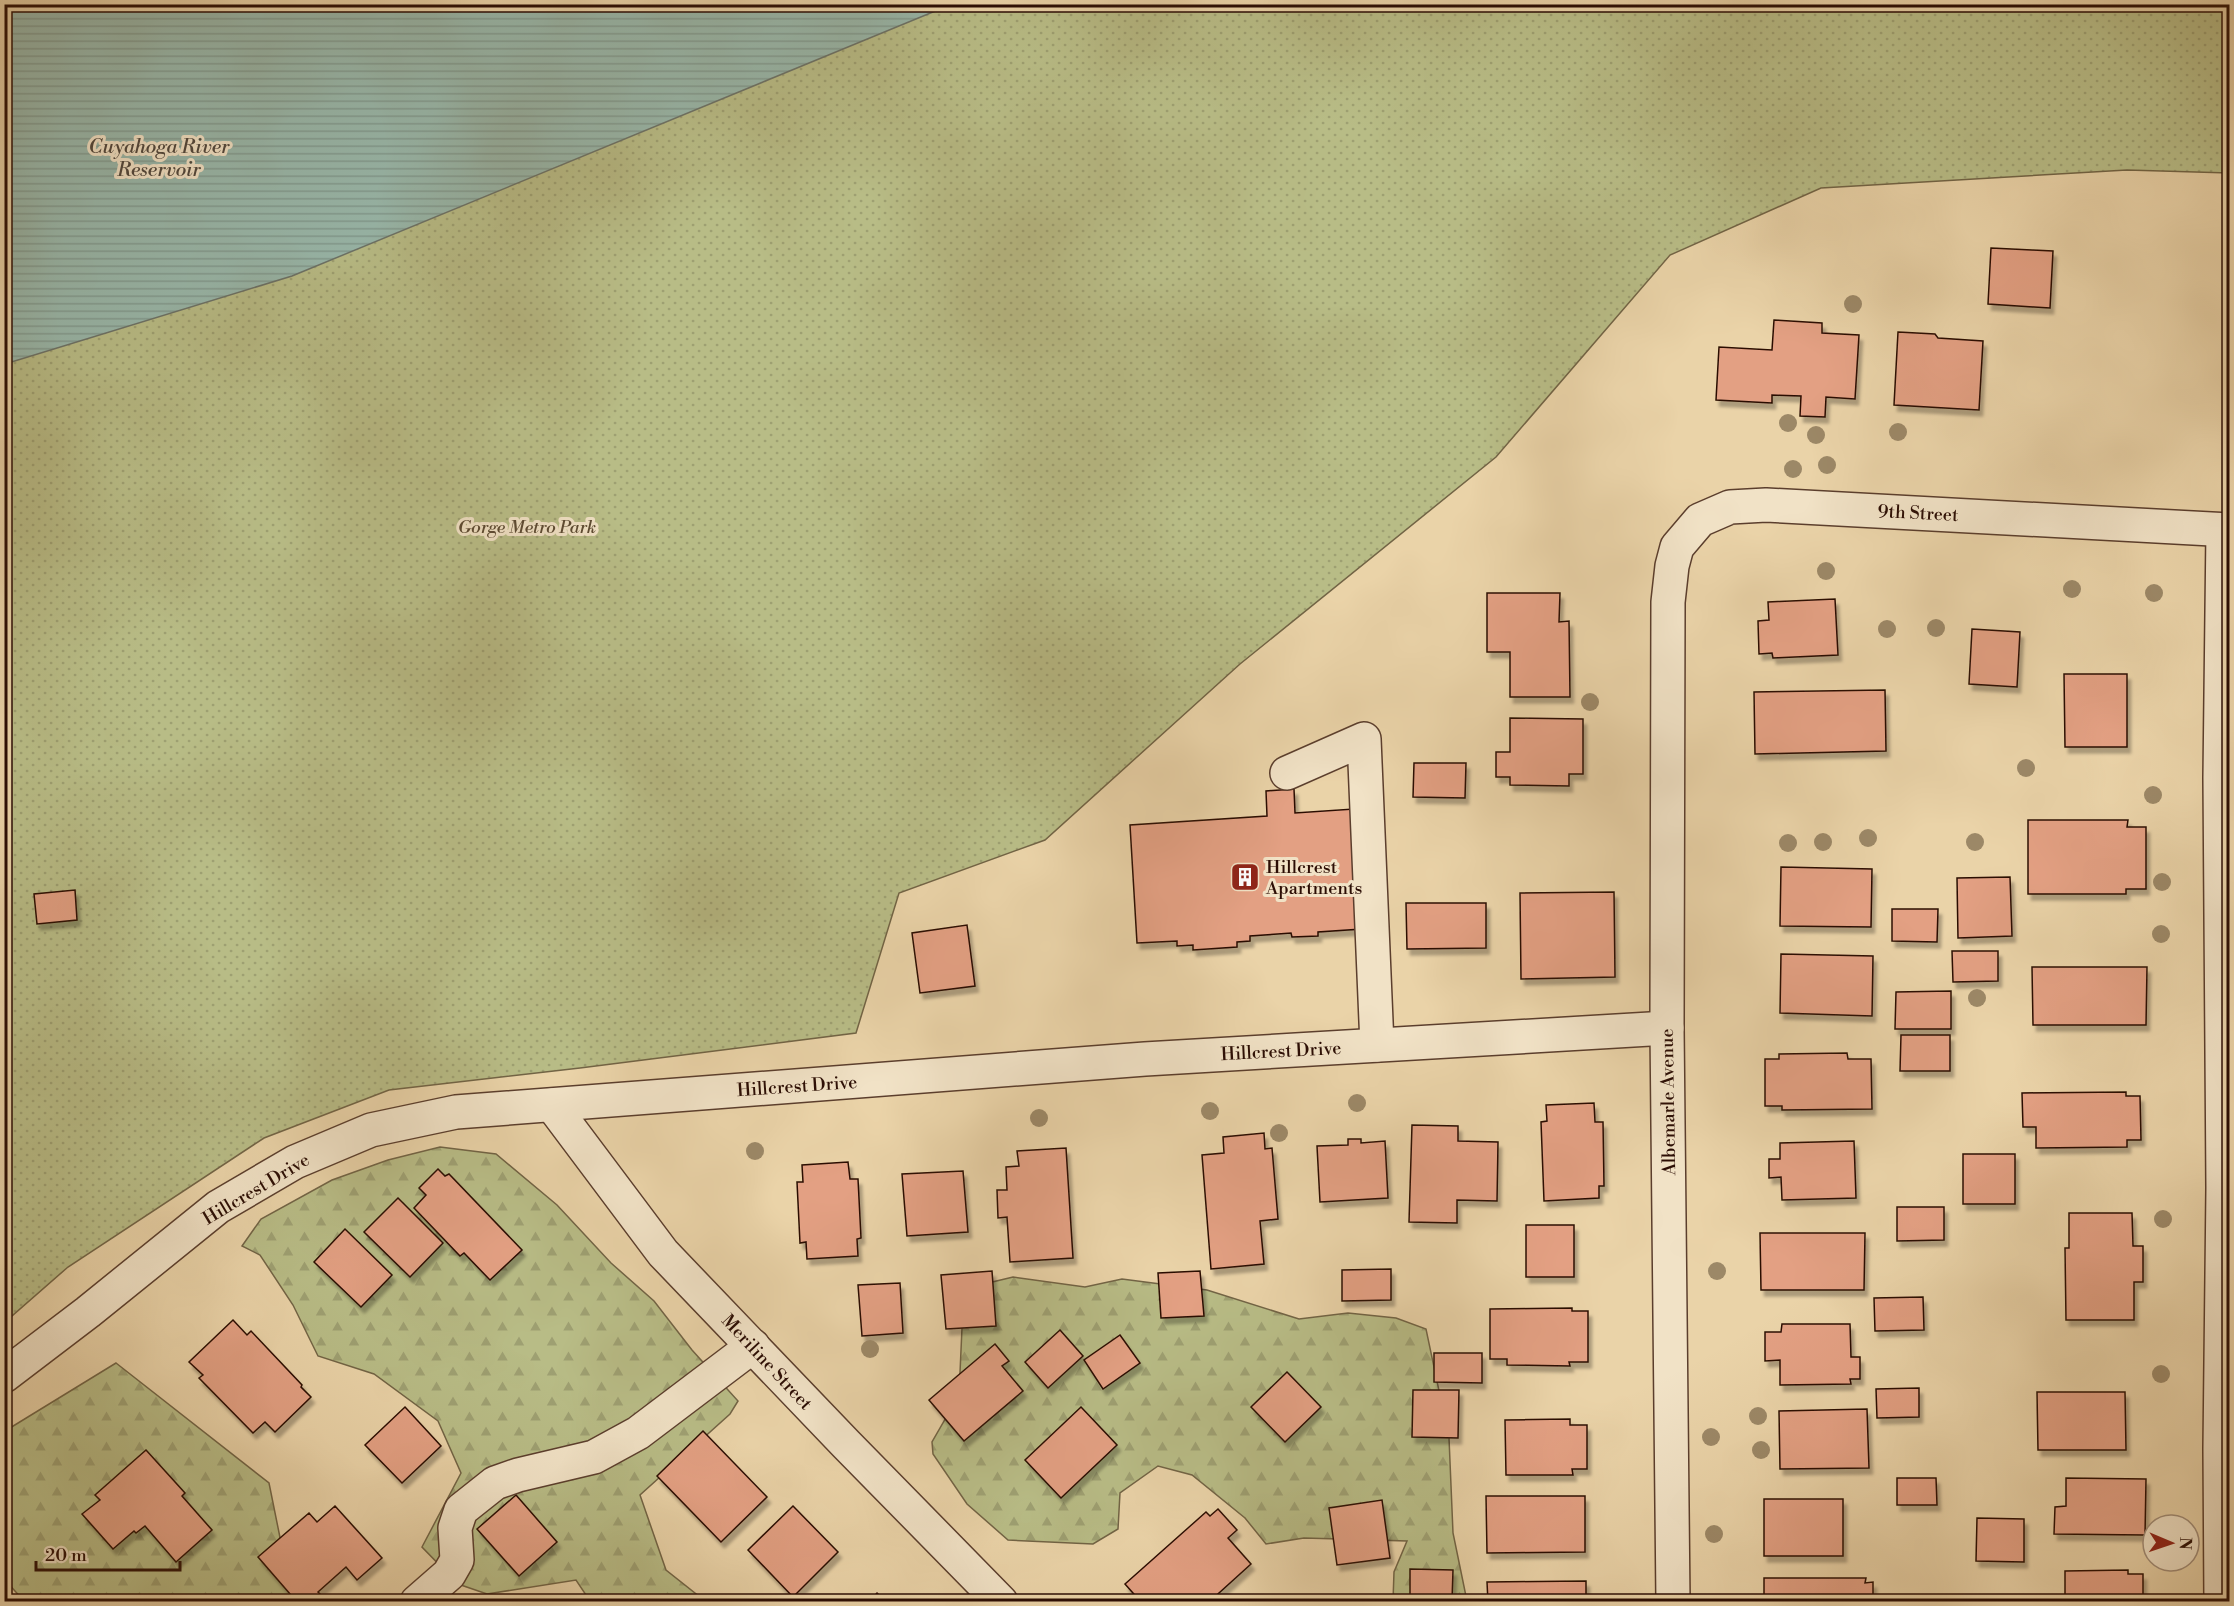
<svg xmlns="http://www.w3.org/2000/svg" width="2234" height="1606" font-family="'Libre Bodoni',serif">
	<defs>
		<pattern id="forest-firs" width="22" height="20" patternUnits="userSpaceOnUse" patternTransform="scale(1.5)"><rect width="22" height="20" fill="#b8bc86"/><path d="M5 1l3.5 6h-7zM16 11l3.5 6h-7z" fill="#9ea072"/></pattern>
		<pattern id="park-dots" width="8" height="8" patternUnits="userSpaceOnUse" patternTransform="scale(1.5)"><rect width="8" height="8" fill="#b8bc86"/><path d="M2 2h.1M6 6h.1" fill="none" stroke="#9ea072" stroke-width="1.8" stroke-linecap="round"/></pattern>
		<pattern id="water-rules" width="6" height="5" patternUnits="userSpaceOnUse" patternTransform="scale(1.5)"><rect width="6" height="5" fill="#98b7aa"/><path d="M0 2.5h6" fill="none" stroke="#839c91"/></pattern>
		<filter id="shadow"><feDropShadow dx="3.5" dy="6" stdDeviation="1.5" flood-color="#0004"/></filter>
	</defs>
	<rect width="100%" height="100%" fill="#ead3a8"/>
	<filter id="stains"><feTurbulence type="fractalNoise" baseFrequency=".00333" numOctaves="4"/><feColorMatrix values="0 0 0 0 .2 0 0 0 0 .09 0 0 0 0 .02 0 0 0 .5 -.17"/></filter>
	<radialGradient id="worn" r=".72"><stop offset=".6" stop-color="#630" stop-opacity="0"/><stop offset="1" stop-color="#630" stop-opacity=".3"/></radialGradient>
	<g fill="url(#forest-firs)" stroke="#726445" stroke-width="1.5">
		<path d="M 440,1147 L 496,1154 L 557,1205 L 611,1263 L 654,1301 L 692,1350 L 738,1401 L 730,1414 L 640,1495 L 666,1570 L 705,1601 L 590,1601 L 576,1580 L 487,1594 L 458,1584 L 422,1547 L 461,1473 L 438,1421 L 374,1374 L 318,1356 L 293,1305 L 260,1255 L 242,1246 L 261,1219 L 332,1180 L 388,1160 Z"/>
		<path d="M 1013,1277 L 1085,1287 L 1122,1279 L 1207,1290 L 1299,1319 L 1348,1313 L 1396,1318 L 1426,1329 L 1449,1438 L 1453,1533 L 1467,1601 L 1393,1601 L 1394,1572 L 1407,1541 L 1304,1538 L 1266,1544 L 1245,1518 L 1192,1475 L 1158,1466 L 1120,1493 L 1118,1529 L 1093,1544 L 1008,1540 L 967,1504 L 933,1454 L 932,1442 L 959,1395 L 962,1328 L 980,1285 Z"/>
		<path d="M 116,1363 L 269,1483 L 292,1597 L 297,1601 L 24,1601 L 5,1580 L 5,1431 Z"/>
	</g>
	<path fill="url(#park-dots)" stroke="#726445" stroke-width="1.5" d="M 5,5 L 2229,5 L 2229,173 L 2127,170 L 1821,188 L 1670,255 L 1496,457 L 1240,664 L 1045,840 L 899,893 L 856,1033 L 580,1068 L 389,1090 L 264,1138 L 68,1267 L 5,1322 Z"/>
	<path fill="url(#water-rules)" stroke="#6c7368" stroke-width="1.5" d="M 5,4 L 950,4 L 950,5 L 292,276 L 5,364 Z"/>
	<g fill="#e3a083" stroke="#2b0d04" stroke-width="1.5" filter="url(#shadow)">
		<path d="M 1991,248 L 2053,251 L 2050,308 L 1988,304 Z"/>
		<path d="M 1774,320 L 1822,323 L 1822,333 L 1859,335 L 1855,399 L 1826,397 L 1825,417 L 1800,416 L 1801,396 L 1772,395 L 1772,403 L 1716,400 L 1719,347 L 1772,350 Z"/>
		<path d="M 1898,332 L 1935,334 L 1938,338 L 1983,341 L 1979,410 L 1894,405 Z"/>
		<path d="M 2227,336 L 2230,336 L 2230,418 L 2225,418 Z"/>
		<path d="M 1487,593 L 1560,593 L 1559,622 L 1569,621 L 1570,697 L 1510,697 L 1510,652 L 1487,652 Z"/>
		<path d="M 1835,599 L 1838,655 L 1773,658 L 1772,653 L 1759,654 L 1758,621 L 1769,620 L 1768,602 Z"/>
		<path d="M 1972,629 L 2020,632 L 2017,687 L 1969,684 Z"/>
		<path d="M 2064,674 L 2127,674 L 2127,747 L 2065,747 Z"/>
		<path d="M 1885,690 L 1886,751 L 1755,754 L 1754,692 Z"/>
		<path d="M 1510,718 L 1583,719 L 1583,774 L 1569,774 L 1569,786 L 1510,785 L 1510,777 L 1496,777 L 1496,752 L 1510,752 Z"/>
		<path d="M 1414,763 L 1466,763 L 1465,798 L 1413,797 Z"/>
		<path d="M 1294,789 L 1295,813 L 1354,809 L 1362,929 L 1318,932 L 1318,936 L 1292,937 L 1291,933 L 1250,936 L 1250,941 L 1237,942 L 1237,947 L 1193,950 L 1193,945 L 1177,946 L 1177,941 L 1137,943 L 1130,825 L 1267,816 L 1266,791 Z"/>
		<path d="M 2028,820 L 2128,820 L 2127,827 L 2146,827 L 2146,889 L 2126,889 L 2126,894 L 2028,894 Z"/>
		<path d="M 1781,867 L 1872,869 L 1871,927 L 1780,926 Z"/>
		<path d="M 2010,877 L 2012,936 L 1958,938 L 1957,878 Z"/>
		<path d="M 75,890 L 77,920 L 37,924 L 34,894 Z"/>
		<path d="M 1614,892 L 1615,977 L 1521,979 L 1520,893 Z"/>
		<path d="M 1406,903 L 1486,903 L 1486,948 L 1407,949 Z"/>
		<path d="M 1892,909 L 1938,909 L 1937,942 L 1892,941 Z"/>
		<path d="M 967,925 L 975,986 L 920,993 L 912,933 Z"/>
		<path d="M 1952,951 L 1998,951 L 1998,981 L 1953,982 Z"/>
		<path d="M 1781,954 L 1873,956 L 1872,1016 L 1780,1013 Z"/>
		<path d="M 2032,967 L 2147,967 L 2146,1025 L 2033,1025 Z"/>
		<path d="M 1951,991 L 1951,1029 L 1895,1029 L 1896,992 Z"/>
		<path d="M 1901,1035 L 1950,1035 L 1950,1071 L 1900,1071 Z"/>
		<path d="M 1847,1053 L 1848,1059 L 1871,1059 L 1872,1109 L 1782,1110 L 1782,1106 L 1765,1106 L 1765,1059 L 1779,1059 L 1779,1054 Z"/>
		<path d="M 2126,1092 L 2126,1096 L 2140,1096 L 2141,1140 L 2127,1140 L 2127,1147 L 2036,1148 L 2036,1127 L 2023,1127 L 2022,1093 Z"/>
		<path d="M 1594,1103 L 1595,1122 L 1603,1122 L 1604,1186 L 1599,1186 L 1599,1198 L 1544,1201 L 1541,1122 L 1547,1121 L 1546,1105 Z"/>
		<path d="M 1412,1125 L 1458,1126 L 1458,1141 L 1498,1142 L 1497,1201 L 1457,1200 L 1457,1223 L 1409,1222 Z"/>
		<path d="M 1264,1133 L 1265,1149 L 1272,1148 L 1278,1219 L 1260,1221 L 1264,1264 L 1211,1269 L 1202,1155 L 1224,1153 L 1223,1137 Z"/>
		<path d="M 1348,1139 L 1361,1139 L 1361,1143 L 1385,1141 L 1388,1198 L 1320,1202 L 1317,1146 L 1348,1145 Z"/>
		<path d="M 1854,1141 L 1856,1198 L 1782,1200 L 1781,1177 L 1769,1178 L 1769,1159 L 1780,1159 L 1780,1143 Z"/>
		<path d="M 1066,1148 L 1073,1258 L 1010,1262 L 1007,1217 L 998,1218 L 997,1190 L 1007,1190 L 1006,1167 L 1019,1166 L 1017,1151 Z"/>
		<rect x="1963" y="1154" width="52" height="50"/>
		<path d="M 848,1162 L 850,1179 L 858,1179 L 861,1238 L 857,1239 L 858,1256 L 807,1259 L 806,1242 L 800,1243 L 797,1182 L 803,1182 L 802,1165 Z"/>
		<path d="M 438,1169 L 445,1176 L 449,1174 L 522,1250 L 490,1280 L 464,1253 L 460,1256 L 414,1208 L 426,1195 L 419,1188 Z"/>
		<path d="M 963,1171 L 968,1232 L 907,1236 L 902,1174 Z"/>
		<path d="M 398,1198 L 443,1243 L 410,1277 L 364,1232 Z"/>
		<path d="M 1897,1207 L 1944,1207 L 1944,1240 L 1897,1241 Z"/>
		<path d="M 2069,1213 L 2132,1213 L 2133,1246 L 2143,1246 L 2143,1282 L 2134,1282 L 2134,1320 L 2066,1320 L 2065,1248 L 2069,1248 Z"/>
		<rect x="1526" y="1225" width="48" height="52"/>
		<path d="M 345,1229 L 392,1275 L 361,1307 L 314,1262 Z"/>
		<path d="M 1760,1233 L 1865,1233 L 1864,1290 L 1761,1290 Z"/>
		<path d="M 1391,1269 L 1391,1300 L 1342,1301 L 1342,1270 Z"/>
		<path d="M 992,1271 L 996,1326 L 946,1329 L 941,1275 Z"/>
		<path d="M 1200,1271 L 1204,1316 L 1161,1318 L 1158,1273 Z"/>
		<path d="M 900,1283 L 903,1333 L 862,1336 L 858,1285 Z"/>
		<path d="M 1923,1297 L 1924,1330 L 1875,1331 L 1874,1298 Z"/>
		<path d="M 1572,1308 L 1572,1311 L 1588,1311 L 1588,1362 L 1569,1362 L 1570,1366 L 1507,1365 L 1507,1359 L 1490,1359 L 1490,1309 Z"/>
		<path d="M 233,1320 L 247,1335 L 251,1331 L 302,1385 L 301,1387 L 311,1397 L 275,1432 L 265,1422 L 253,1433 L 199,1378 L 203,1375 L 189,1362 Z"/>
		<path d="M 1782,1324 L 1850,1324 L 1851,1357 L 1860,1357 L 1860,1379 L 1850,1379 L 1851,1384 L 1780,1385 L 1780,1360 L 1765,1361 L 1765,1332 L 1781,1332 Z"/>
		<path d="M 1060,1330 L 1083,1356 L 1048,1388 L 1025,1362 Z"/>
		<path d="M 1120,1335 L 1140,1363 L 1103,1389 L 1084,1360 Z"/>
		<path d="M 995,1344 L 1009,1361 L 1002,1366 L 1023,1391 L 964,1441 L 929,1400 Z"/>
		<path d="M 1434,1353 L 1482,1353 L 1482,1383 L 1434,1382 Z"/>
		<path d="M 1287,1372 L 1321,1407 L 1285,1442 L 1251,1407 Z"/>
		<path d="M 1919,1388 L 1919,1417 L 1877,1418 L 1876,1389 Z"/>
		<path d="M 1413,1390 L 1459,1390 L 1458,1438 L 1412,1437 Z"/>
		<path d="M 2037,1392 L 2125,1392 L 2126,1450 L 2038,1450 Z"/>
		<path d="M 405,1407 L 441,1446 L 402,1483 L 365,1445 Z"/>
		<path d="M 1081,1407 L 1117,1445 L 1061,1498 L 1025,1460 Z"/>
		<path d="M 1867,1409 L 1869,1468 L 1780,1469 L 1779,1411 Z"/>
		<path d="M 1570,1419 L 1570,1425 L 1587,1425 L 1587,1469 L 1572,1469 L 1573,1475 L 1506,1475 L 1505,1420 Z"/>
		<path d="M 703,1431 L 767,1497 L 721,1542 L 657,1476 Z"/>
		<path d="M 146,1450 L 185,1493 L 182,1496 L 212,1530 L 176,1562 L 145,1526 L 136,1533 L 134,1531 L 113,1549 L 82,1514 L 100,1500 L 95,1495 Z"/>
		<path d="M 1897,1478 L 1936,1478 L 1937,1505 L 1897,1505 Z"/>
		<path d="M 2066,1478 L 2146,1479 L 2145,1535 L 2054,1534 L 2055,1507 L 2066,1506 Z"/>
		<path d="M 516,1495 L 557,1542 L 519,1576 L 477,1529 Z"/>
		<path d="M 1486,1496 L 1585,1496 L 1585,1552 L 1487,1553 Z"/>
		<rect x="1764" y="1499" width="79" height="57"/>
		<path d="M 1382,1500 L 1390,1558 L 1337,1565 L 1329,1508 Z"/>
		<path d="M 335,1506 L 382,1558 L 357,1580 L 346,1567 L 318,1592 L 323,1597 L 317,1602 L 297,1602 L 258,1557 L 309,1513 L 317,1522 Z"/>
		<path d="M 793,1506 L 838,1552 L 793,1597 L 748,1550 Z"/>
		<path d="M 1218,1509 L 1237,1530 L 1228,1538 L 1251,1564 L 1209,1602 L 1141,1602 L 1125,1584 L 1206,1512 L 1210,1516 Z"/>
		<path d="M 1977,1518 L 2024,1519 L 2024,1562 L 1976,1561 Z"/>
		<path d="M 1410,1569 L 1453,1570 L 1452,1600 L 1410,1599 Z"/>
		<path d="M 2128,1570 L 2128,1574 L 2143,1574 L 2143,1602 L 2065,1602 L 2065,1571 Z"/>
		<path d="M 1764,1578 L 1866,1578 L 1865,1583 L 1873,1582 L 1873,1602 L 1764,1602 Z"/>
		<path d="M 1586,1581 L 1586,1602 L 1488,1602 L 1487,1582 Z"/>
		<path d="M 877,1593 L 886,1602 L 869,1602 Z"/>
	</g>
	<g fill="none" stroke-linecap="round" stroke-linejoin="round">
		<g stroke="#5b3e2d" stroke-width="36">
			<g id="minor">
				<path d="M 1287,773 L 1364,739 L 1377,1045"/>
				<path d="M 552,1105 L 663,1253 L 846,1444 L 1001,1602"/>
				<path d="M 4,1376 L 88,1312 L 218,1207 L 295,1162 L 371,1130 L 456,1112 L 1145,1059 L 1667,1028"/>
				<path d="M 417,1602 L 449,1574 L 457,1560 L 455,1528 L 461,1510 L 495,1483 L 518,1475 L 594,1457 L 638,1433 L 753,1346"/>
				<path d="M 1673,1602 L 1667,1028 L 1668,602 L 1672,566 L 1677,547 L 1700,520 L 1730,507 L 1766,505 L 2230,530"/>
				<path d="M 2221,1602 L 2220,1449 L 2223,1188 L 2220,778 L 2223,530"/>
			</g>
		</g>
		<use href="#minor" stroke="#f1e2c6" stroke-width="33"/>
	</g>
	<g fill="#9c8867">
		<circle cx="1853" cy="304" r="9"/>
		<circle cx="1788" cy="423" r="9"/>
		<circle cx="1898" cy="432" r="9"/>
		<circle cx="1816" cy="435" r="9"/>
		<circle cx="1827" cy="465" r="9"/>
		<circle cx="1793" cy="469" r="9"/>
		<circle cx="1826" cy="571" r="9"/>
		<circle cx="2072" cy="589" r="9"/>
		<circle cx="2154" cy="593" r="9"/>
		<circle cx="1936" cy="628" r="9"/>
		<circle cx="1887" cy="629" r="9"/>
		<circle cx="1590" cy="702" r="9"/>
		<circle cx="2026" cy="768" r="9"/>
		<circle cx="2153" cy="795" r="9"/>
		<circle cx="1868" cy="838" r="9"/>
		<circle cx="1823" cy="842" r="9"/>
		<circle cx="1975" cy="842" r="9"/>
		<circle cx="1788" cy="843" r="9"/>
		<circle cx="2162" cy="882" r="9"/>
		<circle cx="2161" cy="934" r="9"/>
		<circle cx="1977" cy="998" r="9"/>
		<circle cx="1357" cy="1103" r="9"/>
		<circle cx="1210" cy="1111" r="9"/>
		<circle cx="1039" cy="1118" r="9"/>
		<circle cx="1279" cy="1133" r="9"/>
		<circle cx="755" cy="1151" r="9"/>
		<circle cx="2163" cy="1219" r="9"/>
		<circle cx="1717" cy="1271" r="9"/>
		<circle cx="870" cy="1349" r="9"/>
		<circle cx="2161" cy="1374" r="9"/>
		<circle cx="1758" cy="1416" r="9"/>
		<circle cx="1711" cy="1437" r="9"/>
		<circle cx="1761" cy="1450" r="9"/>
		<circle cx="1714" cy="1534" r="9"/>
	</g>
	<defs>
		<g id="building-square" transform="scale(1.5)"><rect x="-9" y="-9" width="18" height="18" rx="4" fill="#8f2418" stroke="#f1e2c6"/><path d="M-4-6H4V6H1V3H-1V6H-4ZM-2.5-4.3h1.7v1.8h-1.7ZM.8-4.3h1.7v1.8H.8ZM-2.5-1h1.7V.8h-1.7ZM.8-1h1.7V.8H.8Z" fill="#fff"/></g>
	</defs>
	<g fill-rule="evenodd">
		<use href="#building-square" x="1245" y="877"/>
	</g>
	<g text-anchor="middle" stroke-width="6" stroke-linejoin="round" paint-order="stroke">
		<g font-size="18" fill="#2b0d04" stroke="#f1e2c6">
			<text transform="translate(1918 513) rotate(3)" y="6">9th Street</text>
			<text transform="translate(1281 1051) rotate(-3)" y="6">Hillcrest Drive</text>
			<text transform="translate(797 1086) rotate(-4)" y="6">Hillcrest Drive</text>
			<text transform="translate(1668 1102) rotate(-91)" y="6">Albemarle Avenue</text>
			<text transform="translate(256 1189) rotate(-31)" y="6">Hillcrest Drive</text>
			<text transform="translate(767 1362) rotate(47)" y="6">Meriline Street</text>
		</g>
		<g font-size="18" font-style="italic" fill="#5c4a32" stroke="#f1e2c6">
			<text x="527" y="533">Gorge Metro Park</text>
		</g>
		<g font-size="18" fill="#2b0d04" stroke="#f1e2c6" text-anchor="start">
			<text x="1266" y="873">Hillcrest<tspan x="1266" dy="21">Apartments</tspan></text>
		</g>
		<g font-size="20" font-style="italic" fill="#51483e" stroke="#f1e2c6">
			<text x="159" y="153">Cuyahoga River<tspan x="159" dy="23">Reservoir</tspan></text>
		</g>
	</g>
	<rect width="2234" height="1606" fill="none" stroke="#ead3a8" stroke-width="24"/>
	<rect x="6" y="6" width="2222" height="1594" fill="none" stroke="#2b0d04" stroke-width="3"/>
	<rect x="12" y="12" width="2210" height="1582" fill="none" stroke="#2b0d04" stroke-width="1.5"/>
	<g transform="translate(2171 1543) rotate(92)"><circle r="28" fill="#f1e2c6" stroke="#a28d78" stroke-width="1.5"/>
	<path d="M0-4.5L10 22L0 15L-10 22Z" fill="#8f2418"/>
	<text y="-9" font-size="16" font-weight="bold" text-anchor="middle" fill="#2b0d04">N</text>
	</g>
	<path d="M36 1561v9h144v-9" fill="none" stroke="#2b0d04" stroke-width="3"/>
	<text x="45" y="1561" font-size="18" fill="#2b0d04" stroke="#f1e2c6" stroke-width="4.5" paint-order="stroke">20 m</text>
	<rect width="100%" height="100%" filter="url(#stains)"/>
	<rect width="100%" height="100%" fill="url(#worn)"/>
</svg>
